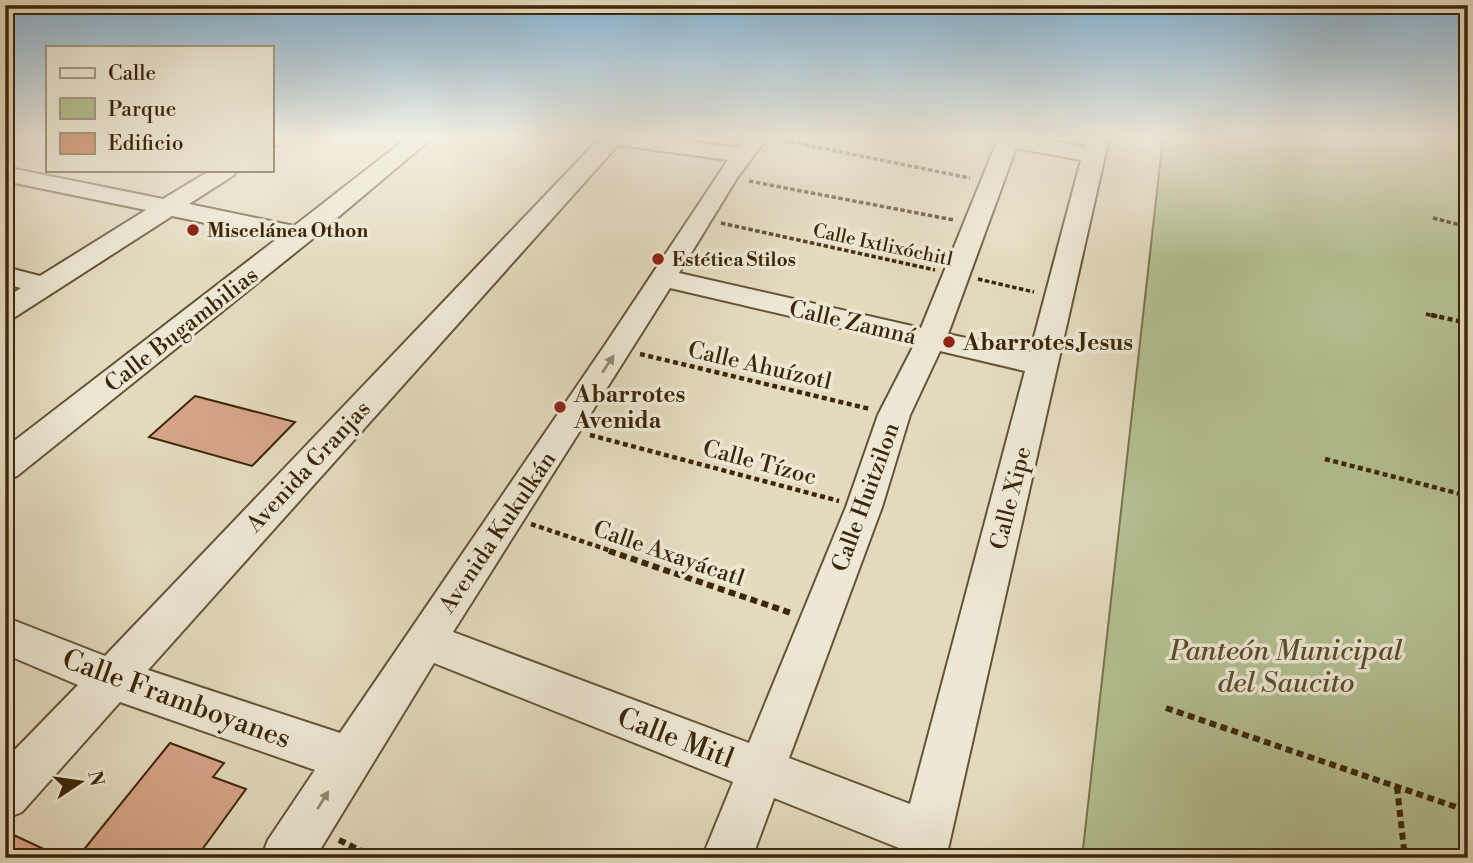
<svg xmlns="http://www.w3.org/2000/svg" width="1473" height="863" font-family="'Libre Bodoni',serif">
	<rect width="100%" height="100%" fill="#e4dbbf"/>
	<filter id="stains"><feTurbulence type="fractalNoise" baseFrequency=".00286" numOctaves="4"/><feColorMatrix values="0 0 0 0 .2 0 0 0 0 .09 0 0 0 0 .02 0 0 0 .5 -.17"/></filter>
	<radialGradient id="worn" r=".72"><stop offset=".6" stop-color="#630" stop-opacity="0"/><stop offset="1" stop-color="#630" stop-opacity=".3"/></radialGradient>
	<path fill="#b4c092" stroke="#78744d" stroke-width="2" d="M 1163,138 L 1468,138 L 1468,858 L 1082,858 Z"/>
	<g fill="#d8a58a" stroke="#3d2708" stroke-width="2">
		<path d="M 195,396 L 295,422 L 252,466 L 149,437 Z"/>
		<path d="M 170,743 L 224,763 L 213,777 L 246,789 L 196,858 L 77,858 Z"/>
		<path d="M 5,831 L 63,858 L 5,858 Z"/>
	</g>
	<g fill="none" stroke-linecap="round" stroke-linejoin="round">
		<g stroke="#675436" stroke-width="4">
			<g id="minor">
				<path d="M 271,138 L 284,138 L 279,145 L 271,146 Z"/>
				<path d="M 407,138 L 432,138 L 311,240 L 17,476 L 5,480 L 5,448 L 278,238 L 172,216 L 15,317 L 5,320 L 5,298 L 21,288 L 5,284 L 5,267 L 40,276 L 146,210 L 5,181 L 5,167 L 163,199 L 211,170 L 237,170 L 234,175 L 189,204 L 294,226 Z"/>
				<path d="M 600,138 L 666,138 L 737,148 L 745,138 L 767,138 L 737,178 L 679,273 L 921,328 L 996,144 L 988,138 L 1036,138 L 1085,147 L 1087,138 L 1109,138 L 946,858 L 896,858 L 899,848 L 774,798 L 752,858 L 702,858 L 733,782 L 434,663 L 315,858 L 261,858 L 268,840 L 315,770 L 120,702 L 22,812 L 5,819 L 5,760 L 78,685 L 5,654 L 5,617 L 105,656 ZM 618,145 L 728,160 L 607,342 L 340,733 L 148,670 ZM 1016,148 L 1081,160 L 1030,352 L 948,334 ZM 670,288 L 914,345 L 878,415 L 846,507 L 749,743 L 453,632 ZM 940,351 L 1025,371 L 910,804 L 789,758 L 882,507 L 910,415 Z"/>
			</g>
		</g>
		<g stroke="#3d2708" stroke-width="3.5" stroke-dasharray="4.5 2.5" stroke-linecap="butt">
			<path d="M 777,139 L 970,178"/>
			<path d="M 749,181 L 954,220"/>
			<path d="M 1433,218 L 1468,227"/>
			<path d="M 721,223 L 935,270"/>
			<path d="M 978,279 L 1034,292"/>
			<path d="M 1426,314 L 1440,317"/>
		</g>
		<g stroke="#3d2708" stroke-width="4.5" stroke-dasharray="5 3.5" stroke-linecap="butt">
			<path d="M 1431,315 L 1468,323"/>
			<path d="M 640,354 L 870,409"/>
			<path d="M 590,435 L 839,501"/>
			<path d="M 1325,459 L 1468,496"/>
			<path d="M 531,524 L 614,552"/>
		</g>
		<g stroke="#3d2708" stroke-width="6" stroke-dasharray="7 4.5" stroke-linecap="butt">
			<path d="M 609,551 L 791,613"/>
			<path d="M 1166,708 L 1468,811"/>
			<path d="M 1397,787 L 1405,858"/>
			<path d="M 339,840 L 376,858"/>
		</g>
		<use href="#minor" fill="#ede8d5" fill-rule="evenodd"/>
	</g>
	<defs><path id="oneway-solid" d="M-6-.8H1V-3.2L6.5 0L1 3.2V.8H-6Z" transform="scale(1.75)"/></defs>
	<g fill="#95886e">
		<use href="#oneway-solid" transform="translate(608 364) rotate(-56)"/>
		<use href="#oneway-solid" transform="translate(323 800) rotate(-58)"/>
	</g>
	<linearGradient id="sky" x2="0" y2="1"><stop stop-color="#88b6d6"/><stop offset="0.53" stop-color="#f3efe2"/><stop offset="1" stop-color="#f3efe2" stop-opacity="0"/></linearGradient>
	<rect width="1473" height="259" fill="url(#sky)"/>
	<g fill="#8f2418" stroke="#ede8d5" stroke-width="2.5">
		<circle cx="193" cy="230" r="7"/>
		<circle cx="658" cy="259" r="7"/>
		<circle cx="949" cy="342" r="7"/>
		<circle cx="560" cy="407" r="7"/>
	</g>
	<g text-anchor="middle" stroke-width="7" stroke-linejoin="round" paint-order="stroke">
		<g font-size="19" font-weight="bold" fill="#3d2708" stroke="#ede8d5" text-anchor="start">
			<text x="207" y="237">Miscelánea Othon</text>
			<text x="672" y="266">Estética Stilos</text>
		</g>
		<g font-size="19" fill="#3d2708" stroke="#ede8d5">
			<text transform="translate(883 244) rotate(12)" y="7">Calle Ixtlixóchitl</text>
		</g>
		<g font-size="23" fill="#3d2708" stroke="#ede8d5">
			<text transform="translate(853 322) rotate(13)" y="8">Calle Zamná</text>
			<text transform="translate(181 329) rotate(-38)" y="8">Calle Bugambilias</text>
			<text transform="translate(760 365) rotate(13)" y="8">Calle Ahuízotl</text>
			<text transform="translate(760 462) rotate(15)" y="8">Calle Tízoc</text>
			<text transform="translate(308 466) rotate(-47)" y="8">Avenida Granjas</text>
			<text transform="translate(865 497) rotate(-70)" y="8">Calle Huitzilon</text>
			<text transform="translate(1010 498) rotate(-76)" y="8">Calle Xipe</text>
			<text transform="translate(497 532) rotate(-56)" y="8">Avenida Kukulkán</text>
			<text transform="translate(669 553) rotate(19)" y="8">Calle Axayácatl</text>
		</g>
		<g font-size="23" font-weight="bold" fill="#3d2708" stroke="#ede8d5" text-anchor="start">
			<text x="963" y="350">Abarrotes Jesus</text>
			<text x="574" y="402">Abarrotes<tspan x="574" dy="26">Avenida</tspan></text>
		</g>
		<g font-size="28" font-style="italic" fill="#5b4d2a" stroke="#ede8d5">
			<text x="1286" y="660">Panteón Municipal<tspan x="1286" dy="32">del Saucito</tspan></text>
		</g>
		<g font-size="28" fill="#3d2708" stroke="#ede8d5">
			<text transform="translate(177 698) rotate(20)" y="10">Calle Framboyanes</text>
			<text transform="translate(676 737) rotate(21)" y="10">Calle Mitl</text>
		</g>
	</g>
	<rect width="1473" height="863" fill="none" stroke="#e4dbbf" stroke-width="28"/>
	<rect x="7" y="7" width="1459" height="849" fill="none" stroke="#3d2708" stroke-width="3.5"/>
	<rect x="14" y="14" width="1445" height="835" fill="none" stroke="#3d2708" stroke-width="2"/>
	<rect x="46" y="46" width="228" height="126" fill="#ede8d5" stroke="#a79b83" stroke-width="2"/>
	<rect x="60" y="68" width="35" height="10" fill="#ede8d5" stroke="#a79b83" stroke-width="2"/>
	<text x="108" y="80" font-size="21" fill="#3d2708">Calle</text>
	<rect x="60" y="98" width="35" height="21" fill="#b4c092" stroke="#a79b83" stroke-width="2"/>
	<text x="108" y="116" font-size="21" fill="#3d2708">Parque</text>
	<rect x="60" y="133" width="35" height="21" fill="#d8a58a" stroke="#a79b83" stroke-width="2"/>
	<text x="108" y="150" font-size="21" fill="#3d2708">Edificio</text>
	<g transform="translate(80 782) rotate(77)" stroke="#ede8d5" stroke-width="5" paint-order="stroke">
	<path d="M0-5L12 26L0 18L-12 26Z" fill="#3d2708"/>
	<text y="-10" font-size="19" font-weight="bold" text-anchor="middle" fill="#3d2708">N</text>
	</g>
	<rect width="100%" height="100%" filter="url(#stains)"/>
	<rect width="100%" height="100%" fill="url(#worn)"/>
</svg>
